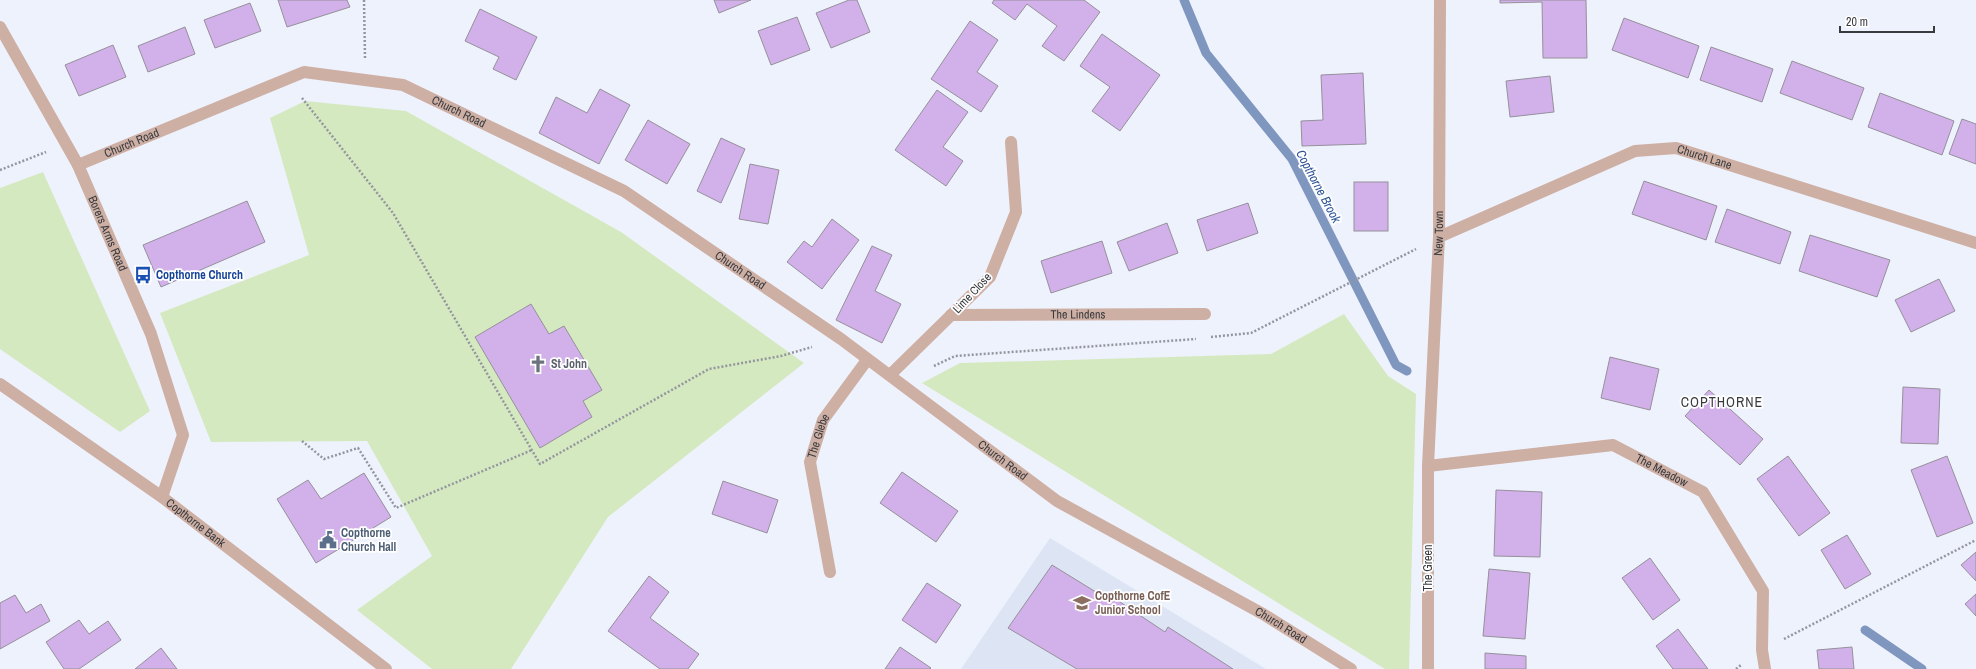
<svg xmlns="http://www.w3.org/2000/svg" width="1976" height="669" font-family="'Archivo Narrow',sans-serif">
	<rect width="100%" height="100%" fill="#eef2fd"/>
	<path fill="#dde5f5" d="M 1050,538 L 1266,669 L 961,669 Z"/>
	<g fill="#d5e9c1">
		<path d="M 305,101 L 406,111 L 621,232 L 804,363 L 608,517 L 511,669 L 432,669 L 357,610 L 432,556 L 367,441 L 211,442 L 160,313 L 309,255 L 270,118 Z"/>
		<path d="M 43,172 L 150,411 L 120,432 L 0,349 L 0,188 Z"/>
		<path d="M 1344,314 L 1388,376 L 1416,394 L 1409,669 L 1385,669 L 922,383 L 960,363 L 1271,354 Z"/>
	</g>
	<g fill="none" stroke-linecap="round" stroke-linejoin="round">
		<g stroke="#7f96be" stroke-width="9">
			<path d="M 1184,0 L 1206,53 L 1292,159 L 1396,365 L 1407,371"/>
			<path d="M 1865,630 L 1922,669"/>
		</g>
	</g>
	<g fill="#d2b1ea" stroke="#95909a">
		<path d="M 278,0 L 347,0 L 350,7 L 287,27 Z"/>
		<path d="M 714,0 L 751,0 L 719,13 Z"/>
		<path d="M 849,0 L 857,0 L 870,32 L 831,48 L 816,13 Z"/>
		<path d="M 994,0 L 1084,0 L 1100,12 L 1064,61 L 1042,46 L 1057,26 L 1027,4 L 1015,20 L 992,3 Z"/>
		<path d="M 1500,0 L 1586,0 L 1587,58 L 1543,58 L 1542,2 L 1500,3 Z"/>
		<path d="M 250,3 L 261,31 L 215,48 L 204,20 Z"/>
		<path d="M 480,9 L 537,37 L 516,80 L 493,69 L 499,57 L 465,41 Z"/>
		<path d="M 797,17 L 810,50 L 771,65 L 758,31 Z"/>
		<path d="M 1624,18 L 1699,46 L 1688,78 L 1612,50 Z"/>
		<path d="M 970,21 L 998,40 L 977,72 L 998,86 L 981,112 L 931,79 Z"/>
		<path d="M 185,27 L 195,54 L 148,72 L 138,46 Z"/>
		<path d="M 1102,34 L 1160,75 L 1120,131 L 1092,111 L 1110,87 L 1080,66 Z"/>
		<path d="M 113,45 L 126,77 L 79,96 L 65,65 Z"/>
		<path d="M 1711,47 L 1773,69 L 1762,102 L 1700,80 Z"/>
		<path d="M 1792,61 L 1864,88 L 1852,120 L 1780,93 Z"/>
		<path d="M 1363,73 L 1366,144 L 1302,146 L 1301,121 L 1323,120 L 1321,75 Z"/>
		<path d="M 1550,76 L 1554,112 L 1510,117 L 1506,81 Z"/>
		<path d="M 600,89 L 630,105 L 599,164 L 539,133 L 556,97 L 587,113 Z"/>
		<path d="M 937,90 L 968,112 L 943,147 L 963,161 L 946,186 L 895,150 Z"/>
		<path d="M 1880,93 L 1954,121 L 1942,155 L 1868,127 Z"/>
		<path d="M 1962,119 L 1976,124 L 1976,164 L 1949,154 Z"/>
		<path d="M 648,120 L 690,144 L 667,184 L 625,160 Z"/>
		<path d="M 721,138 L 745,149 L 721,203 L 697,191 Z"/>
		<path d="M 750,164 L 779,170 L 768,224 L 739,219 Z"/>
		<path d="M 1644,181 L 1717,206 L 1706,240 L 1632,214 Z"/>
		<rect x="1354" y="182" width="34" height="49"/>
		<path d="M 247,201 L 265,242 L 161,287 L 143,245 Z"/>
		<path d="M 1248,203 L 1258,233 L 1207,251 L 1197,220 Z"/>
		<path d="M 1727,209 L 1791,232 L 1780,264 L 1715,242 Z"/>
		<path d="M 832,219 L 859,240 L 822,289 L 787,262 L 804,241 L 812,247 Z"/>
		<path d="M 1167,223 L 1178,253 L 1129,271 L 1117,242 Z"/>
		<path d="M 1810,235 L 1890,260 L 1877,297 L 1799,271 Z"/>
		<path d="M 1102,241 L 1112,273 L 1051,293 L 1041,261 Z"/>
		<path d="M 872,246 L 892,255 L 875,291 L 901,304 L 882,343 L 836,320 Z"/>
		<path d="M 1939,279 L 1955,311 L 1911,332 L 1895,300 Z"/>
		<path d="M 531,304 L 549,334 L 564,326 L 602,390 L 583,401 L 592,417 L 540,448 L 475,337 Z"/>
		<path d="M 1610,357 L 1659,369 L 1650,410 L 1601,398 Z"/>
		<path d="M 1903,387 L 1940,389 L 1938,444 L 1901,443 Z"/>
		<path d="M 1709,390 L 1763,439 L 1740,465 L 1685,416 Z"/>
		<path d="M 1788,456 L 1830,513 L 1799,536 L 1757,479 Z"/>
		<path d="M 1947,456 L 1973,523 L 1937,537 L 1911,470 Z"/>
		<path d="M 902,472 L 958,511 L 936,542 L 880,503 Z"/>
		<path d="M 364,473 L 391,517 L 316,563 L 277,499 L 308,480 L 321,499 Z"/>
		<path d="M 723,481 L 778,500 L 767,533 L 712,514 Z"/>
		<path d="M 1496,490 L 1542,492 L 1540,557 L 1494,556 Z"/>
		<path d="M 1847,535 L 1871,574 L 1845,589 L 1821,550 Z"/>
		<path d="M 1976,552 L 1976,581 L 1961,565 Z"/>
		<path d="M 1650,558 L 1680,600 L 1653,620 L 1622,578 Z"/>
		<path d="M 1052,565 L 1104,597 L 1108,594 L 1165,632 L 1168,627 L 1233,669 L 1077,669 L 1008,628 Z"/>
		<path d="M 1489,569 L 1530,573 L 1525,639 L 1483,636 Z"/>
		<path d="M 649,576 L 669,592 L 650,618 L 699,654 L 688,669 L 660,669 L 608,631 Z"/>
		<path d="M 927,583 L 961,605 L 936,643 L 902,620 Z"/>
		<path d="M 1976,594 L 1976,616 L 1965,604 Z"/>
		<path d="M 15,595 L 26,613 L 41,604 L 50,621 L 0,649 L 0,603 Z"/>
		<path d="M 79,620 L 89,634 L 108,621 L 121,640 L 79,669 L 64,669 L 46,642 Z"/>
		<path d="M 1678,629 L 1708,669 L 1673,669 L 1656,646 Z"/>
		<path d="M 900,647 L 931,668 L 930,669 L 885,669 Z"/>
		<path d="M 1852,647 L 1854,669 L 1819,669 L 1817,650 Z"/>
		<path d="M 161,648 L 177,669 L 135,669 Z"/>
		<path d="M 1485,653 L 1526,656 L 1526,669 L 1485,669 Z"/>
	</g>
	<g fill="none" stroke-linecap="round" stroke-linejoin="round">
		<g stroke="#93969d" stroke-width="2.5" stroke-dasharray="2 2" stroke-linecap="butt">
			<path d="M 364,0 L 365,58"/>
			<path d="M 302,98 L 393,213 L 540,464 L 709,369 L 781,356 L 812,347"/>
			<path d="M 0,170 L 46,152"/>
			<path d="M 1211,337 L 1251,333 L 1416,249"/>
			<path d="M 934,366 L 955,356 L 1196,339"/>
			<path d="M 302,441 L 324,459 L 358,448 L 396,508 L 532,450"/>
			<path d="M 1784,639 L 1976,540"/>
			<path d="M 1736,669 L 1741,665"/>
		</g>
		<g stroke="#ceafa4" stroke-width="12">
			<path id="s1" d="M 78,165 L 304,72 L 403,85 L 624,191 L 841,339 L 1057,501 L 1263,614 L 1351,669"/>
			<path id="s2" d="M 1439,237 L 1635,151 L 1676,148 L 1976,243"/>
			<path id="s3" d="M 951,315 L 1205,314"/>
			<path d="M 890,375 L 990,277 L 1016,212 L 1011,142"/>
			<path id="s4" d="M 1428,466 L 1613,445 L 1703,492 L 1763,591 L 1762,650 L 1765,669"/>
			<path id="s5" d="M 830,572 L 810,462 L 823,420 L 867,360"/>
			<path id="s6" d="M 1428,669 L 1428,466 L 1439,237 L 1440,0"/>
		</g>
		<g stroke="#ceafa4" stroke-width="12">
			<path id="s7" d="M 0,27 L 78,165 L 151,334 L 183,435 L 162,497"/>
			<path id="s8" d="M 0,384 L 162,497 L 386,669"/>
		</g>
	</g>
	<defs>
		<g id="bus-bare" transform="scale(1.38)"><path d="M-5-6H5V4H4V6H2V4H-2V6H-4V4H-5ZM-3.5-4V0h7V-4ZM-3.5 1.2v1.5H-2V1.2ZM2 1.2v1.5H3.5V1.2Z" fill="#1a4fb4" stroke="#fff" stroke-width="2.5" paint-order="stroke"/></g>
		<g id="church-bare" transform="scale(1.38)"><path d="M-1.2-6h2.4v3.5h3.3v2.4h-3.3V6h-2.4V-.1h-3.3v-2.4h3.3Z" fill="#6b7280" stroke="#fff" stroke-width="2.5" paint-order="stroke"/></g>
		<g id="civic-bare" transform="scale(1.38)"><path d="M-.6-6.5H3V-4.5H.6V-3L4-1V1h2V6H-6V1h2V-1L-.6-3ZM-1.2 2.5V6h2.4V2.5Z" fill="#5c6f8a" stroke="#fff" stroke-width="2.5" paint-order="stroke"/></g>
		<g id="school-bare" transform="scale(1.38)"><path d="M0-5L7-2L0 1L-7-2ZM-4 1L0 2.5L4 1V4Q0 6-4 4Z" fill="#8d6e63" stroke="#fff" stroke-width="2.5" paint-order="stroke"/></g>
	</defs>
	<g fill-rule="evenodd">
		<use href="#bus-bare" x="143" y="275"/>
		<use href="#church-bare" x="538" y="364"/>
		<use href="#civic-bare" x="328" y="540"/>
		<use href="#school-bare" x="1082" y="603"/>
	</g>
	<g text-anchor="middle" stroke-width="3.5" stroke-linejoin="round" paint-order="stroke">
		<g font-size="12" fill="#383a3e" stroke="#fff">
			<text dy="4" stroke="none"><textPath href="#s1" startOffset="406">Church Road</textPath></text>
			<text dy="4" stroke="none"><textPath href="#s1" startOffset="58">Church Road</textPath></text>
			<text dy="4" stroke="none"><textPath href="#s2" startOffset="285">Church Lane</textPath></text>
			<text dy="4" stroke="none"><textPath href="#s6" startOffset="436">New Town</textPath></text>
			<text dy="4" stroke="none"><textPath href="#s7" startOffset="233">Borers Arms Road</textPath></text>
			<text dy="4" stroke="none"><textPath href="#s1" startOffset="730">Church Road</textPath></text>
			<text transform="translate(972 293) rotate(-47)" y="4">Lime Close</text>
			<text dy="4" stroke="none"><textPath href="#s3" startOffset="127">The Lindens</textPath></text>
			<text dy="4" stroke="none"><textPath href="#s5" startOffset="139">The Glebe</textPath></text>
			<text dy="4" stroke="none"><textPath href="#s1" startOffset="1054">Church Road</textPath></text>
			<text dy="4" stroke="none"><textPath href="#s4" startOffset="241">The Meadow</textPath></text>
			<text dy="4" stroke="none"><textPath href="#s8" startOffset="240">Copthorne Bank</textPath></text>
			<text transform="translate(1428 568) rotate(-90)" y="4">The Green</text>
			<text dy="4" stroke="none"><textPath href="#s1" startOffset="1378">Church Road</textPath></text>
		</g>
		<g font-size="12" font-weight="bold" fill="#164399" stroke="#fff" text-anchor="start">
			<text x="156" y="279">Copthorne Church</text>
		</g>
		<g font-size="12" font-weight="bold" fill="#5b616d" stroke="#fff" text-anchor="start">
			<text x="551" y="368">St John</text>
		</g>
		<g font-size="12" font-weight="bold" fill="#4e5e75" stroke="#fff" text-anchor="start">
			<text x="341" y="537">Copthorne<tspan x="341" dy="14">Church Hall</tspan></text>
		</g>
		<g font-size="12" font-weight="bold" fill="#785e54" stroke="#fff" text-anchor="start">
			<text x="1095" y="600">Copthorne CofE<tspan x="1095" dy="14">Junior School</tspan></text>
		</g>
		<g font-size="13" font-style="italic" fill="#2f5596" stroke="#fff">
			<text transform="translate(1319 186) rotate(62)" y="5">Copthorne Brook</text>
		</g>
		<g font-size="14" letter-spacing="1" fill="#383a3e" stroke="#fff">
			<text x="1722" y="407">COPTHORNE</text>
		</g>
	</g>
	<path d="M1840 26v6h94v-6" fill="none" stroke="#383a3e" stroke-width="2"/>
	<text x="1846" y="26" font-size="12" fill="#383a3e" stroke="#ffffff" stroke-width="3" paint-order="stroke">20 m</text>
</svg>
